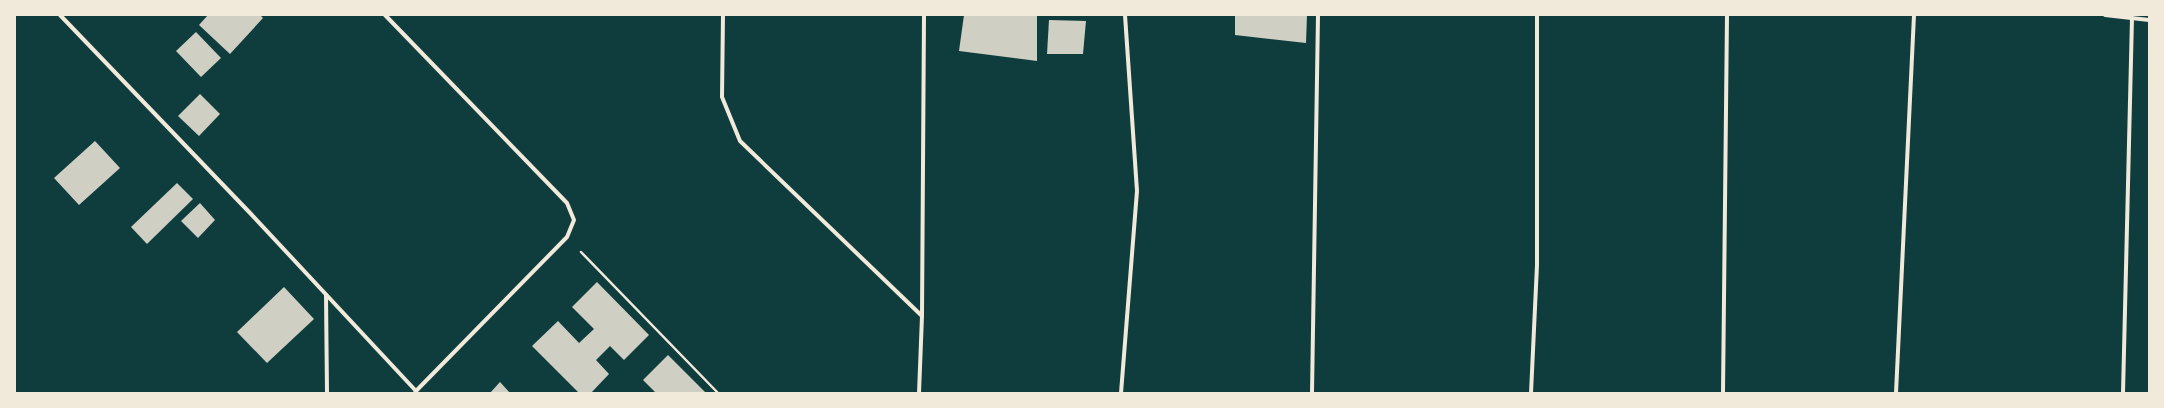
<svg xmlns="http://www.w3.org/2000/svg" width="2164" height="408" font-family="Overpass,sans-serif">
	<rect width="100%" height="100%" fill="#0f3d3e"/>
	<g fill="#cfcfc3">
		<path d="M 208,15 L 260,15 L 263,18 L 230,54 L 199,25 Z"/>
		<path d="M 964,15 L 1037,15 L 1037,61 L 959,51 Z"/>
		<path d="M 1235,15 L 1307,15 L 1306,43 L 1235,35 Z"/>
		<path d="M 1049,20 L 1086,21 L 1083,54 L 1047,54 Z"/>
		<path d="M 196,32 L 221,58 L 201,77 L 176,51 Z"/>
		<path d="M 200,94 L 220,114 L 199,136 L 178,116 Z"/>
		<path d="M 95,141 L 120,168 L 79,205 L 54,178 Z"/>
		<path d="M 177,183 L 193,199 L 147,244 L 131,227 Z"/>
		<path d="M 200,203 L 215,220 L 198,238 L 181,221 Z"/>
		<path d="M 597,282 L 649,335 L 624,360 L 610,346 L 596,360 L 609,374 L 591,393 L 579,393 L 532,346 L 558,321 L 579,343 L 594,329 L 572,307 Z"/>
		<path d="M 284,287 L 314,319 L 267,363 L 237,332 Z"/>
		<path d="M 668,355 L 706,393 L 656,393 L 643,380 Z"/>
		<path d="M 500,382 L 510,393 L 490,393 Z"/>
	</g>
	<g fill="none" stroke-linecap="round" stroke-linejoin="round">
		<path stroke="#f1e9da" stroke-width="2.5" d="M 581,252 L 718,393"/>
		<g stroke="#f1e9da" stroke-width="4">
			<path d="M 60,15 L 251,214 L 416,391 L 415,393"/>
			<path d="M 385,15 L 567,203 L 574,220 L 567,237 L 416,391"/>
			<path d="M 723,15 L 722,97 L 740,141 L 922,316"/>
			<path d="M 2105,15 L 2149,20"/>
			<path d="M 326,295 L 327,393"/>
			<path d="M 919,393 L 922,316 L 924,15"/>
			<path d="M 1121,393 L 1137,191 L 1125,15"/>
			<path d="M 1312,393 L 1318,15"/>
			<path d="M 1531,393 L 1537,265 L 1537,15"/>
			<path d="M 1723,393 L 1727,15"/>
			<path d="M 1896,393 L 1914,15"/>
			<path d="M 2123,393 L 2132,18"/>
		</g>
	</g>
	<rect width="2164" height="408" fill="none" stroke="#f1e9da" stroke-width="32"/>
</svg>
